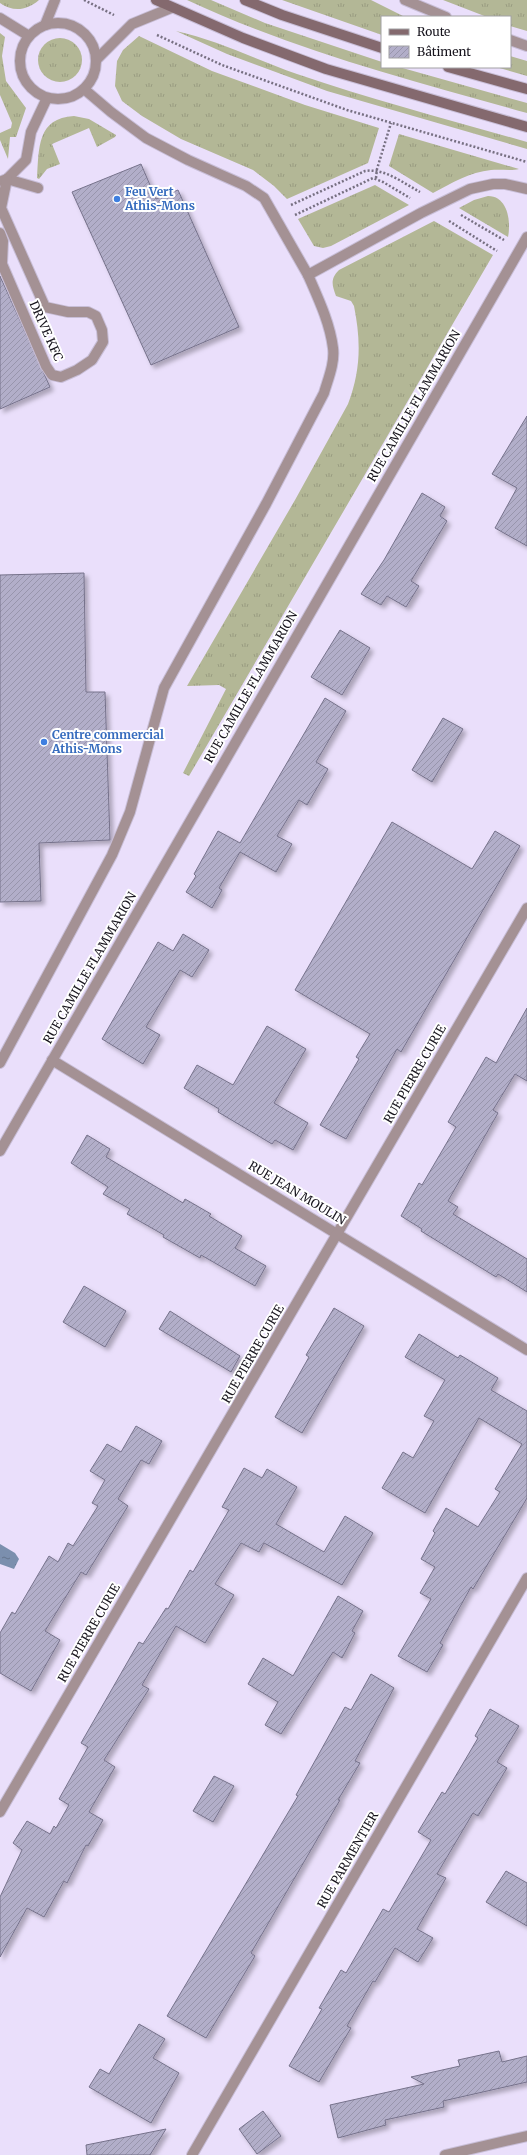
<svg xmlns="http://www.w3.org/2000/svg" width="527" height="2155" font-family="Merriweather,serif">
	<defs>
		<pattern id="grass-tufts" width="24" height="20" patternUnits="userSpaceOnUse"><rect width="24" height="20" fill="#b3b796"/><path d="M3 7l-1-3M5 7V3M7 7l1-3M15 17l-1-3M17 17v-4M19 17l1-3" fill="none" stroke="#999c81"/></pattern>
		<pattern id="water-ripples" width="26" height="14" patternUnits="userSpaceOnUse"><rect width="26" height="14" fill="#7b8fae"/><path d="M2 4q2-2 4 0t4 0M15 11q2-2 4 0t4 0" fill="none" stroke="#64748d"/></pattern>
		<pattern id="building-hatch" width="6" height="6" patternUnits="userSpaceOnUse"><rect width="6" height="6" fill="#b2aec9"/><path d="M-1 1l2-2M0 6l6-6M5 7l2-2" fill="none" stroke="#9895ac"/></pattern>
		<filter id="shadow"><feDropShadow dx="3.5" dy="3.5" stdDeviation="2" flood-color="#0004"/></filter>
	</defs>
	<rect width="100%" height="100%" fill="#eadffb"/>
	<g fill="url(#grass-tufts)">
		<path d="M 0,0 L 39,0 C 26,11 13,12 0,3 Z"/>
		<path d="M 187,0 L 211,0 L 265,23 L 382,62 L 382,67 L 399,67 L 527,103 L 527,113 C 412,81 296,51 187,0 Z"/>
		<path d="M 282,0 L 371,0 L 405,17 L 382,17 L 382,35 Z"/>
		<path d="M 443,0 L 527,0 L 527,31 L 510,26 L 510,17 L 487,17 Z"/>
		<path d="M 176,31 C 217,40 257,60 297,74 C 373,100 450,120 527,142 L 527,149 L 327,91 L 227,54 Z"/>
		<path d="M 0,33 L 5,37 L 2,56 L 6,81 L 26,108 L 16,137 L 10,137 L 8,159 L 0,140 L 0,133 L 11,128 L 12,123 L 0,95 Z"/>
		<path d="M 139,36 L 212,71 L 305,105 L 379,128 L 368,163 L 287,199 L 274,186 L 253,170 L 181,139 L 142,116 L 122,101 L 115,86 L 117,61 L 123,50 Z"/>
		<circle cx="60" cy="60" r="22"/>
		<path d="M 510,56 L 527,61 L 527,76 L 496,67 L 510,67 Z"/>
		<path d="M 74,116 L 89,119 L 116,135 L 115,137 L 97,147 L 89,128 L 52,144 L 60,164 L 47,169 L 39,179 L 37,178 C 39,148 37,118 74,116 Z"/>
		<path d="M 399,134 L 519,169 C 512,171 500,169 491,170 C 470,172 452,183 433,193 L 389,166 Z"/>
		<path d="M 375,185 L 409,205 L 331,246 L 323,248 L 314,246 L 298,219 Z"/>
		<path d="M 488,196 C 508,196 511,222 508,237 L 459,208 L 474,200 Z"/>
		<path d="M 434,221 L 493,255 L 189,776 L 183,773 L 226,689 L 219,685 L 187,686 L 295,500 L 348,404 C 361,370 361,341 354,306 L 351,301 L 336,296 C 332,285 330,279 339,270 Z"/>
	</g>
	<path fill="url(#water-ripples)" d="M 0,1544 L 15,1553 L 19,1559 L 14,1569 L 0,1564 Z"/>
	<g fill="url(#building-hatch)" stroke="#76728b" filter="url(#shadow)">
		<path d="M 141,164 L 156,199 L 178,190 L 239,327 L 151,365 L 72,192 Z"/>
		<path d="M 0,276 L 50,387 L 0,409 Z"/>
		<path d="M 527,416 L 527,546 L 495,528 L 517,488 L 492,474 Z"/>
		<path d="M 422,493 L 445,507 L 440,516 L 447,521 L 411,581 L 419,586 L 406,607 L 387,596 L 381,605 L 361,594 L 384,560 Z"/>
		<path d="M 84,573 L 86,692 L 105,692 L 110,840 L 39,843 L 41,901 L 0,902 L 0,575 Z"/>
		<path d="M 340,630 L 370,648 L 342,695 L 311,677 Z"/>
		<path d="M 325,698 L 346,711 L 316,762 L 328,769 L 307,805 L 299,800 L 277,836 L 292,844 L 276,872 L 240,852 L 219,888 L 222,890 L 212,908 L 186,892 L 196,876 L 194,874 L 218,831 L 240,843 Z"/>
		<path d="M 443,718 L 463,729 L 432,782 L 412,770 Z"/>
		<path d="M 392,822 L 472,869 L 495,831 L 520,846 L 401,1052 L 397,1049 L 346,1139 L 320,1125 L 359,1059 L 356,1057 L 370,1034 L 295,990 Z"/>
		<path d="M 183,934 L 209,950 L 192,977 L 180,970 L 146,1027 L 160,1035 L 143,1064 L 102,1039 L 158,942 L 173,951 Z"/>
		<path d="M 527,1008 L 527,1081 L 515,1074 L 493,1110 L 498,1113 L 448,1201 L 458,1207 L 453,1214 L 527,1259 L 527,1292 L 498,1274 L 496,1277 L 421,1231 L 422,1229 L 401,1216 L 419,1183 L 422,1185 L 456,1127 L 448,1122 L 486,1057 L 496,1063 Z"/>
		<path d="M 267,1026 L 306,1049 L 274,1103 L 308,1123 L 293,1150 L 275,1140 L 272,1144 L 218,1112 L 219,1109 L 184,1088 L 197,1065 L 233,1085 Z"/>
		<path d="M 87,1135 L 110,1149 L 106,1157 L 183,1203 L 185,1199 L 211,1214 L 209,1216 L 242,1236 L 235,1248 L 266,1266 L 255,1286 L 201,1255 L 200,1258 L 163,1237 L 164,1235 L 127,1214 L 130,1209 L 103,1194 L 108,1187 L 71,1163 Z"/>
		<path d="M 84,1286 L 126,1311 L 105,1347 L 63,1322 Z"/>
		<path d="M 334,1308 L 364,1326 L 302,1433 L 275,1417 L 309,1357 L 306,1355 Z"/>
		<path d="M 170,1311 L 240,1356 L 231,1372 L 159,1329 Z"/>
		<path d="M 419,1334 L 458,1358 L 460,1355 L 498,1378 L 491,1390 L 527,1411 L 527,1498 L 473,1589 L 471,1587 L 440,1643 L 443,1645 L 427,1672 L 398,1656 L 431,1599 L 420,1593 L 435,1567 L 421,1559 L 435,1533 L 433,1531 L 446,1508 L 478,1527 L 500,1492 L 495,1489 L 522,1444 L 479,1418 L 425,1513 L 382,1488 L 403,1452 L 413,1458 L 434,1421 L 424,1416 L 445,1380 L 405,1357 Z"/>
		<path d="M 136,1426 L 162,1441 L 149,1464 L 141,1460 L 118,1499 L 128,1506 L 86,1575 L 81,1572 L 45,1631 L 60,1640 L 31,1691 L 0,1673 L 0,1633 L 12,1612 L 15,1614 L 49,1556 L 58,1562 L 68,1543 L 73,1546 L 98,1506 L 92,1503 L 105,1480 L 90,1471 L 107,1444 L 121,1452 Z"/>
		<path d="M 244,1468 L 262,1478 L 267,1469 L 297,1487 L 276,1524 L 324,1552 L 345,1516 L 373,1533 L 342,1585 L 264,1543 L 259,1552 L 241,1543 L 215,1584 L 234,1595 L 205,1643 L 176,1626 L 142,1685 L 149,1689 L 104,1760 L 115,1767 L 89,1812 L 103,1820 L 88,1846 L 86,1845 L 67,1883 L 64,1881 L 44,1917 L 27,1908 L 0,1957 L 0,1897 L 22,1850 L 13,1843 L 27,1821 L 50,1834 L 54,1826 L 56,1828 L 69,1805 L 59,1799 L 88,1747 L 81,1743 L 139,1642 L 143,1644 L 166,1608 L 168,1609 L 190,1570 L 193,1572 L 229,1510 L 222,1507 Z"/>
		<path d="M 338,1596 L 363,1611 L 352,1631 L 355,1633 L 342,1658 L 333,1652 L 281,1734 L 265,1725 L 278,1702 L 248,1684 L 263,1658 L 293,1676 Z"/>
		<path d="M 371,1674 L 394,1688 L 355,1761 L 360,1763 L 338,1800 L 340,1800 L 251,1953 L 255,1956 L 206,2038 L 167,2016 L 298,1796 L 296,1795 L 345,1707 L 351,1710 Z"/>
		<path d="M 490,1709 L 519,1726 L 497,1762 L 507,1768 L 478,1816 L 473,1813 L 437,1874 L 446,1878 L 417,1929 L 433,1938 L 418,1962 L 395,1948 L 375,1982 L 373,1981 L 347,2026 L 351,2028 L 319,2082 L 289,2066 L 322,2009 L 319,2008 L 341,1970 L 346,1973 L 383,1909 L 389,1912 L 431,1840 L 418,1832 L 442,1792 L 445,1794 L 478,1738 L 475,1736 Z"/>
		<path d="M 214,1776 L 234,1786 L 213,1822 L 193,1811 Z"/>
		<path d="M 506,1871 L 527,1883 L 527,1926 L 486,1902 Z"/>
		<path d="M 139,2024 L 165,2039 L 153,2058 L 179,2073 L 151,2123 L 89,2087 L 100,2069 L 109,2074 Z"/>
		<path d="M 499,2051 L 502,2062 L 527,2056 L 527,2082 L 443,2101 L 444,2107 L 385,2120 L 386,2125 L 338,2138 L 330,2105 L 424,2084 L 411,2077 L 460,2066 L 458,2060 Z"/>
		<path d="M 263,2111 L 281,2136 L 257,2154 L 239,2129 Z"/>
		<path d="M 166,2129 L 150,2155 L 87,2155 L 86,2145 Z"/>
	</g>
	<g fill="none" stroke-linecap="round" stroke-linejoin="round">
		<g stroke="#c8bed7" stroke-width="12">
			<g id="lane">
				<path d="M 0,18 L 29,36"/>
				<circle cx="58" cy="61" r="38"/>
				<path d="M 45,25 L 55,0"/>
				<path d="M 96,60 L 132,24 L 171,8"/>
				<path d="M 84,89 L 111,112 L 146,138 L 188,160 L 246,186 L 264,198 L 308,275 L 421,213 L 470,189 L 493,184 L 505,184 L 527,189"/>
				<path d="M 7,179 L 38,188"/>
				<path d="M 2,181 L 7,179 L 26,160 L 31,132 L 47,98"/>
				<path d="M 0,233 L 3,241 L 2,264 L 46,366 L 52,375 L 61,377 L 77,370 L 92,360 L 103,342 L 102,330 L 96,316 L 88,312 L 68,312 L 45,307 L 1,208 L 7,179"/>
				<path d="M 0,1063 L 112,855 L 130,812 L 164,688 L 266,504 L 324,393 C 328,379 335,363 333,348 C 330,323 318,298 308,275"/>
			</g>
		</g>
		<g stroke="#c8bed7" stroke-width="12">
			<g id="street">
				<path d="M 405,0 L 446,17"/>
				<path d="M 510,40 L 527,46"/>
				<path d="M 52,1060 L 527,1350"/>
				<path d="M 0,1151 L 527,237"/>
				<path d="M 0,1812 L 527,908"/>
				<path d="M 192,2155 L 527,1578"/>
				<path d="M 445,2155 L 527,2136"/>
			</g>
		</g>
		<g stroke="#c8bed7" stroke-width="12">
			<g id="secondary">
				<path d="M 156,0 L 243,38 L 326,69 L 527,127"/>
				<path d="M 245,0 L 282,15 L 382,48"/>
				<path d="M 448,67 L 527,89"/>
			</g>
		</g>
		<g stroke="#777082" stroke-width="2.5" stroke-dasharray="2 2" stroke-linecap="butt">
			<path d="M 84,0 L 114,15"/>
			<path d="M 157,35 L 222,65 L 347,110 L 527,162"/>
			<path d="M 376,178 L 377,169 L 391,123"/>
			<path d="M 291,205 L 365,171 C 385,168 403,183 420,192"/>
			<path d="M 295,215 L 373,178 L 383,182 L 410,198"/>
			<path d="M 461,215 L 504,240"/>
			<path d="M 449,221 L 497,251"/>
		</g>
		<use href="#lane" stroke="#a49194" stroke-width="10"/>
		<use href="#street" stroke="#a49194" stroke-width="10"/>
		<use href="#secondary" stroke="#84696e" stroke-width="10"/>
	</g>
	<g fill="#3f7fe0" stroke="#fff" stroke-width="1.5">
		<circle cx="117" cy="199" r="4"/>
		<circle cx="44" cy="742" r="4"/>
	</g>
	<g text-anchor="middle" stroke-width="4" stroke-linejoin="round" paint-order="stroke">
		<g font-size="12" font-weight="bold" fill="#366cbe" stroke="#fff" text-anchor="start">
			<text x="125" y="196">Feu Vert<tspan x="125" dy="14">Athis-Mons</tspan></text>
			<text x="52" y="739">Centre commercial<tspan x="52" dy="14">Athis-Mons</tspan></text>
		</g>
		<g font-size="12" fill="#16131c" stroke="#fff">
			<text transform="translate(46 331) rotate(66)" y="4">DRIVE KFC</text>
			<text transform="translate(414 406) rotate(-60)" y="4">RUE CAMILLE FLAMMARION</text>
			<text transform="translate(251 687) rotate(-60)" y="4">RUE CAMILLE FLAMMARION</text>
			<text transform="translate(90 968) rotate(-60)" y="4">RUE CAMILLE FLAMMARION</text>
			<text transform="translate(415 1074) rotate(-60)" y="4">RUE PIERRE CURIE</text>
			<text transform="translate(297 1193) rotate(31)" y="4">RUE JEAN MOULIN</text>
			<text transform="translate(253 1354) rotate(-60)" y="4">RUE PIERRE CURIE</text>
			<text transform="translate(89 1633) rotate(-60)" y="4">RUE PIERRE CURIE</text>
			<text transform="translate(348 1860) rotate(-60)" y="4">RUE PARMENTIER</text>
		</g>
	</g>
	<rect x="381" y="16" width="130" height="52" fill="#ffffff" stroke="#a2a1a4"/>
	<rect x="389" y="29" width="20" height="6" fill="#84696e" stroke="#a2a1a4"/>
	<text x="417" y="36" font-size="12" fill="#16131c">Route</text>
	<rect x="389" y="46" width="20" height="12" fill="url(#building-hatch)" stroke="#a2a1a4"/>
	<text x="417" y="56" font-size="12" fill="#16131c">Bâtiment</text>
</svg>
